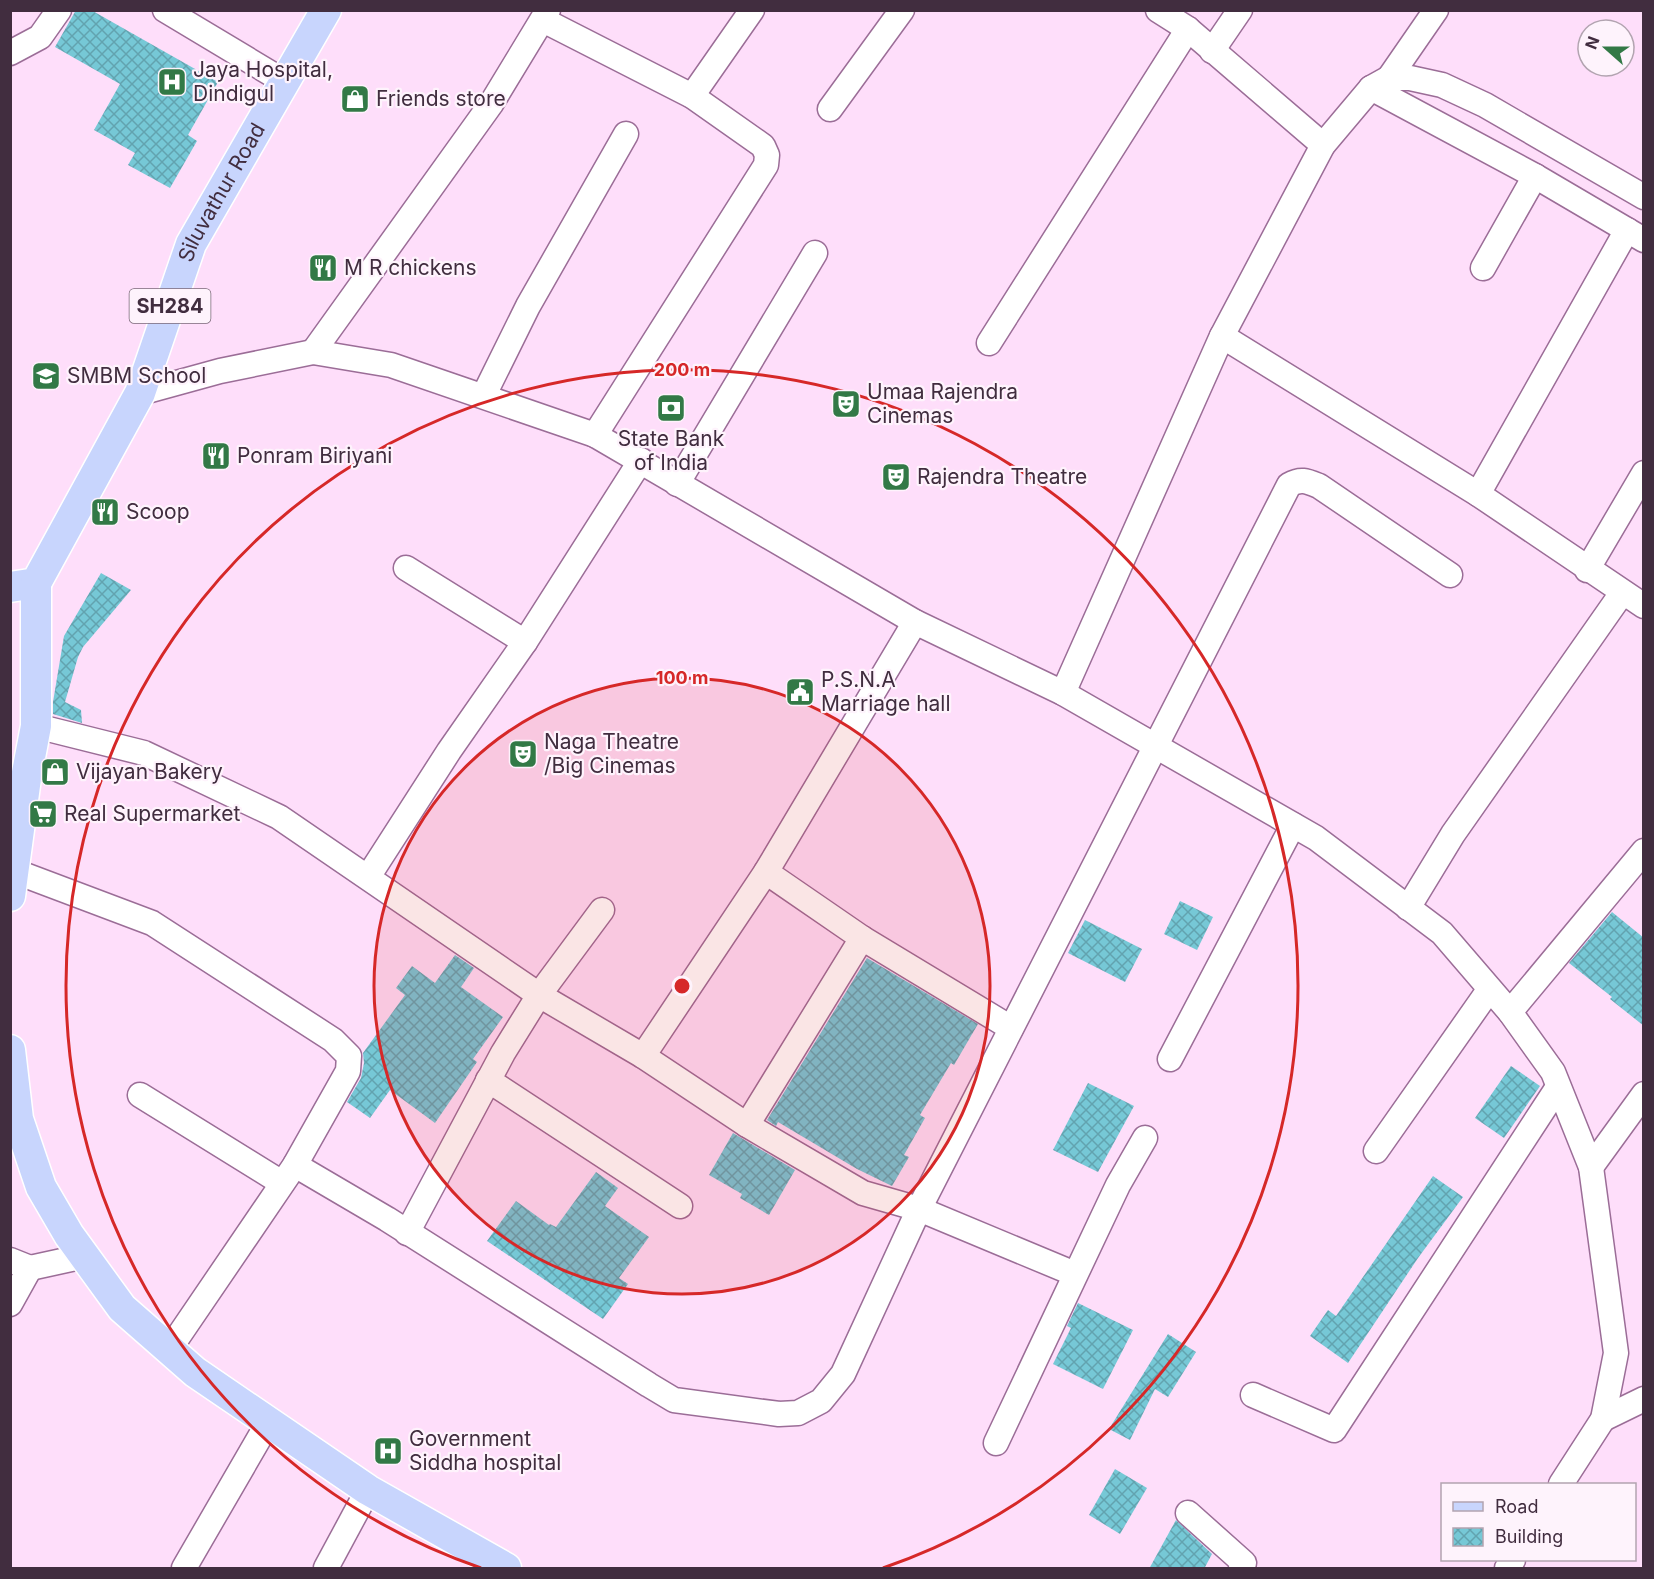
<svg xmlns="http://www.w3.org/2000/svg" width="1654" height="1579" font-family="Inter,sans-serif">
	<defs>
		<pattern id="building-cross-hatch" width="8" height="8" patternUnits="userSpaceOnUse" patternTransform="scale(1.5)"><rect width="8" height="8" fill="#76c8d6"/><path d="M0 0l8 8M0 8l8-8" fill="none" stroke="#62a3af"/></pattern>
	</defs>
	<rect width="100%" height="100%" fill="#fedefa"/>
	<g fill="url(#building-cross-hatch)">
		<path d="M 76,10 L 91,10 L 218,82 L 188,135 L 197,141 L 170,188 L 128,165 L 135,153 L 94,130 L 120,84 L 55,47 Z"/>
		<path d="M 101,573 L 131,590 L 83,647 L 78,657 L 65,702 L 81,710 L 82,723 L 53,714 L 53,702 L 64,636 Z"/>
		<path d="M 1180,901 L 1213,917 L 1197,950 L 1164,934 Z"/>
		<path d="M 1612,912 L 1644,938 L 1644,1026 L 1610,999 L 1612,997 L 1569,963 Z"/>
		<path d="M 1085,920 L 1142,949 L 1125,982 L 1068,953 Z"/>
		<path d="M 455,955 L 474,968 L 461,987 L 503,1017 L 473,1059 L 477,1062 L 435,1123 L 390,1090 L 370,1118 L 347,1102 L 361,1078 L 364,1063 L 363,1053 L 405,995 L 396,988 L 412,966 L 435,983 Z"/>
		<path d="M 867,958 L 978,1024 L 954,1065 L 951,1063 L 920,1115 L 925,1118 L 904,1155 L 909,1157 L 892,1186 L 857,1169 L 778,1122 L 776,1126 L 767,1120 Z"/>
		<path d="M 1511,1066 L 1540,1086 L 1504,1138 L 1475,1118 Z"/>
		<path d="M 1088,1083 L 1134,1106 L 1098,1172 L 1053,1150 Z"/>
		<path d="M 733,1133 L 795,1170 L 769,1215 L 740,1198 L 742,1194 L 709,1175 Z"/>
		<path d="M 596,1172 L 618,1188 L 605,1206 L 649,1237 L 619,1278 L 628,1284 L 603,1319 L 487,1241 L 516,1201 L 549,1225 L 550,1224 L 556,1227 Z"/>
		<path d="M 1433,1176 L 1463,1197 L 1418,1258 L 1348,1363 L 1310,1336 L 1328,1310 L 1336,1316 Z"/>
		<path d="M 1078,1303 L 1133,1330 L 1103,1389 L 1053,1364 L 1071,1328 L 1067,1326 Z"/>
		<path d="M 1168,1334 L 1196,1352 L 1168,1397 L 1155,1389 L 1130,1440 L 1109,1429 Z"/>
		<path d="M 1115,1469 L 1147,1488 L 1120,1534 L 1089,1515 Z"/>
		<path d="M 1176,1520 L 1212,1554 L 1204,1569 L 1149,1569 Z"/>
	</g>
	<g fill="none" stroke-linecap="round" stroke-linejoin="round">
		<g stroke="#9b6d97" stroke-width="27">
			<g id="minor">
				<path d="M 165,10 L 285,82"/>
				<path d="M 1158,10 L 1188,29 L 1323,145"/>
				<path d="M 543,20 L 692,96 L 763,146 L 767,155 L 766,165 L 595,435"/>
				<path d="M 1212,51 L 1240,10"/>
				<path d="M 10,53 L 40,37 L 59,10"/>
				<path d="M 1389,78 L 1436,10"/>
				<path d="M 1371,88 L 1535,176 L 1644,240"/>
				<path d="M 692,96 L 752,10"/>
				<path d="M 830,109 L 902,10"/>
				<path d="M 1483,268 L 1535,176"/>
				<path d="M 1222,336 L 1478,494 L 1644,606"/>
				<path d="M 989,343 L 1188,29"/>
				<path d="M 313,352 L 491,104 L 548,10"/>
				<path d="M 140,393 L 220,371 L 313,352 L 391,365 L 595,435 L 915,622 L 1063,693 L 1316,838 L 1442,933 L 1510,1012 L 1553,1072 L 1591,1167 L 1616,1353 L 1603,1419 L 1561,1484"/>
				<path d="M 484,395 L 528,306 L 626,134"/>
				<path d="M 677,484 L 815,253"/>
				<path d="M 1478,494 L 1627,230"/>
				<path d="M 406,568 L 525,642"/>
				<path d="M 1587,570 L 1644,473"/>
				<path d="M 1063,693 L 1222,336 L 1323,145 L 1371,88 L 1389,78 L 1410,78 L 1442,85 L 1485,105 L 1644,197"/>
				<path d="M 36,726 L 144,753 L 279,817 L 539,995 L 643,1056 L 747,1125 L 863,1193 L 919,1209 L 1075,1274"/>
				<path d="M 14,871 L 152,923 L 333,1040 L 349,1056 L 348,1071 L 295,1165 L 169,1350"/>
				<path d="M 766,872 L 862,938 L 1011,1028"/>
				<path d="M 368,877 L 449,751 L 525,642 L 641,460"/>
				<path d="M 1408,908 L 1453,834 L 1622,593"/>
				<path d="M 1510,1012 L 1644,851"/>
				<path d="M 643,1056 L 766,872 L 915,622"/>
				<path d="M 1170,1059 L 1293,825"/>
				<path d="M 488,1080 L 680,1206"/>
				<path d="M 140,1095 L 282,1183"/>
				<path d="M 747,1125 L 862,938"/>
				<path d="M 1376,1151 L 1489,990"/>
				<path d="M 295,1165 L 387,1219 L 649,1385 L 674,1400 L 779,1414 L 798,1413 L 821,1401 L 843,1374 L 919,1209 L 1289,485 C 1301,478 1307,481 1319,486 L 1450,575"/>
				<path d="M 1591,1167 L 1644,1094"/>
				<path d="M 407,1233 L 503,1053 L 539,995 L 602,910"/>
				<path d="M 10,1260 L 30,1268 L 10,1304"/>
				<path d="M 30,1268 L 85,1256"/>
				<path d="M 1253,1395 L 1334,1430 L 1558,1087"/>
				<path d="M 1603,1419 L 1644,1399"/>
				<path d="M 996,1443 L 1118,1185 L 1145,1138"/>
				<path d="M 1188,1513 L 1244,1563 L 1241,1568"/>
				<path d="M 184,1568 L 268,1423"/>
				<path d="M 326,1568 L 368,1490"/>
				<path d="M 1507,1568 L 1513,1560"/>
			</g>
		</g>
		<g stroke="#fff" stroke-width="33">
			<g id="major">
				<path id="s1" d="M 10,587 L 36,583 L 140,393 L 191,244 L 326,10"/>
				<path d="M 10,896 L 26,778 L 36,726 L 36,583"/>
				<path d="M 10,1050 L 18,1119 L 41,1187 L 69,1235 L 122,1308 L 195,1372 L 368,1490 L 506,1568"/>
			</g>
		</g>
		<use href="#minor" stroke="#fff" stroke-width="24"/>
		<use href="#major" stroke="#c8d5fd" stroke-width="30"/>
	</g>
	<circle cx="682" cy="986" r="308" fill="#d62828" fill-opacity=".12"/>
	<g fill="none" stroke="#d62828" stroke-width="3">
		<circle cx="682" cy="986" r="308"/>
		<path d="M481 1568A616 616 0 1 1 883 1568"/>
	</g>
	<defs>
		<g id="hospital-square" transform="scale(1.5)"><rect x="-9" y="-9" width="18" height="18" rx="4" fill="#327946" stroke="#fef3fc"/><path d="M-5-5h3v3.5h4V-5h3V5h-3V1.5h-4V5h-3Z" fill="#fff"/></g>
		<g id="shop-square" transform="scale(1.5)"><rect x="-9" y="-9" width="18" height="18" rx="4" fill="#327946" stroke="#fef3fc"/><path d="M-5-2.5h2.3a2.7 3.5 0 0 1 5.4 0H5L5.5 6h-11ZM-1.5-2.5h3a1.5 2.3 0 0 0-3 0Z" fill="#fff"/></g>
		<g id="restaurant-square" transform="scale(1.5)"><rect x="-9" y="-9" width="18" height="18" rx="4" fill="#327946" stroke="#fef3fc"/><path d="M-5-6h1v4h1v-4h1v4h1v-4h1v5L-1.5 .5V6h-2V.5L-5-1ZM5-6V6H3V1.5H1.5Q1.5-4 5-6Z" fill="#fff"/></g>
		<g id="school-square" transform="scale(1.5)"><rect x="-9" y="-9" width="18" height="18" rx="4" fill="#327946" stroke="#fef3fc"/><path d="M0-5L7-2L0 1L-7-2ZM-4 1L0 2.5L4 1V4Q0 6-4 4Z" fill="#fff"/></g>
		<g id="theatre-square" transform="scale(1.5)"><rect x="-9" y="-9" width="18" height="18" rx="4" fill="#327946" stroke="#fef3fc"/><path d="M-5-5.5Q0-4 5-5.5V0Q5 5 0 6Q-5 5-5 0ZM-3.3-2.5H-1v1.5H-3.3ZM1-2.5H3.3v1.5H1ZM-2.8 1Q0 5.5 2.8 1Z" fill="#fff"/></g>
		<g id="bank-square" transform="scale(1.5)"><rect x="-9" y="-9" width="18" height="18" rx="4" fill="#327946" stroke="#fef3fc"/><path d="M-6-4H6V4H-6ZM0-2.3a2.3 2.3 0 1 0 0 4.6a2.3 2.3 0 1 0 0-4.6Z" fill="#fff"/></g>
		<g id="civic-square" transform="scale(1.5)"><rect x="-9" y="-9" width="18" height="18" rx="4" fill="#327946" stroke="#fef3fc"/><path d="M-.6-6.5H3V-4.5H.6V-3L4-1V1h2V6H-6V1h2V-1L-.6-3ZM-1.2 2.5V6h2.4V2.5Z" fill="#fff"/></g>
		<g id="supermarket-square" transform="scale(1.5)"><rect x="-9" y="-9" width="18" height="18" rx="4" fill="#327946" stroke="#fef3fc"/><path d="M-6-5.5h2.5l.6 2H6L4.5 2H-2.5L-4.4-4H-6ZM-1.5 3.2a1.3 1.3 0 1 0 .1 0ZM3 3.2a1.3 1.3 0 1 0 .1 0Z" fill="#fff"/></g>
	</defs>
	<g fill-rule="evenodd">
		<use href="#hospital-square" x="172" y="82"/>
		<use href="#shop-square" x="355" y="99"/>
		<use href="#restaurant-square" x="323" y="268"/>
		<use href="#school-square" x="46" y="376"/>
		<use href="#theatre-square" x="846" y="404"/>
		<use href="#bank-square" x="671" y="408"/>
		<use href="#restaurant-square" x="216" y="456"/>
		<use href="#theatre-square" x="896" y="477"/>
		<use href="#restaurant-square" x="105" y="512"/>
		<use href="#civic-square" x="800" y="692"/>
		<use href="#theatre-square" x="523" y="754"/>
		<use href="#shop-square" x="55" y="772"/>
		<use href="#supermarket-square" x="43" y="814"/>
		<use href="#hospital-square" x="388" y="1451"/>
	</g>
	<g text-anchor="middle" stroke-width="4.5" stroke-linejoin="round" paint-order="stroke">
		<rect fill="#fef3fc" stroke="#7a6878" stroke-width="1.5" x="129.5" y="289" width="81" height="34" rx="4.5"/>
		<g font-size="20" font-weight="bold" fill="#412d3f">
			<text x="170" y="313">SH284</text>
		</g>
		<g font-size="21" fill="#412d3f" stroke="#fef3fc" text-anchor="start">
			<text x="193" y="77">Jaya Hospital,<tspan x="193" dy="24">Dindigul</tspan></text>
			<text x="376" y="106">Friends store</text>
			<text x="344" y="275">M R chickens</text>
			<text x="67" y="383">SMBM School</text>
			<text x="867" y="399">Umaa Rajendra<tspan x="867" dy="24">Cinemas</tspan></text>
			<text x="671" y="446" text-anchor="middle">State Bank<tspan x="671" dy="24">of India</tspan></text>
			<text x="237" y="463">Ponram Biriyani</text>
			<text x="917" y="484">Rajendra Theatre</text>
			<text x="126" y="519">Scoop</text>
			<text x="821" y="687">P.S.N.A<tspan x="821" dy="24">Marriage hall</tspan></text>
			<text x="544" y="749">Naga Theatre<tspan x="544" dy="24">/Big Cinemas</tspan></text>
			<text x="76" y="779">Vijayan Bakery</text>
			<text x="64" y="821">Real Supermarket</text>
			<text x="409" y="1446">Government<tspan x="409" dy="24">Siddha hospital</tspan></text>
		</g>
		<g font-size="21" fill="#412d3f" stroke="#fef3fc">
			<text dy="7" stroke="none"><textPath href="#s1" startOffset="460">Siluvathur Road</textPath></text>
		</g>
	</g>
	<circle cx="682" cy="986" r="9" fill="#d62828" stroke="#fef3fc" stroke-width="3"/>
	<g font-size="18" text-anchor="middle" font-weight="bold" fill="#d62828" stroke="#fef3fc" stroke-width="4.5" stroke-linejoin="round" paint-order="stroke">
		<text x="682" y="376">200 m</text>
		<text x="682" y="684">100 m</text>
	</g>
	<rect width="1654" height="1579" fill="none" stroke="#412d3f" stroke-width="24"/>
	<rect x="1441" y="1483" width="195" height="78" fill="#fef3fc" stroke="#b2a4b0" stroke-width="1.5"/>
	<rect x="1453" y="1502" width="30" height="9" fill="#c8d5fd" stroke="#b2a4b0" stroke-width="1.5"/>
	<text x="1495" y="1513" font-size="18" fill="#412d3f">Road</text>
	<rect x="1453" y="1528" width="30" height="18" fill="url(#building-cross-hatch)" stroke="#b2a4b0" stroke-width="1.5"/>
	<text x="1495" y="1543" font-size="18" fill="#412d3f">Building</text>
	<g transform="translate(1606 48) rotate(291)"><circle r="28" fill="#fef3fc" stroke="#b2a4b0" stroke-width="1.5"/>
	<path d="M0-4.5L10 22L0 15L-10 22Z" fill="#327946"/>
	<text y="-9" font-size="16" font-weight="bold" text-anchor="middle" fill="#412d3f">N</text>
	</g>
</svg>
